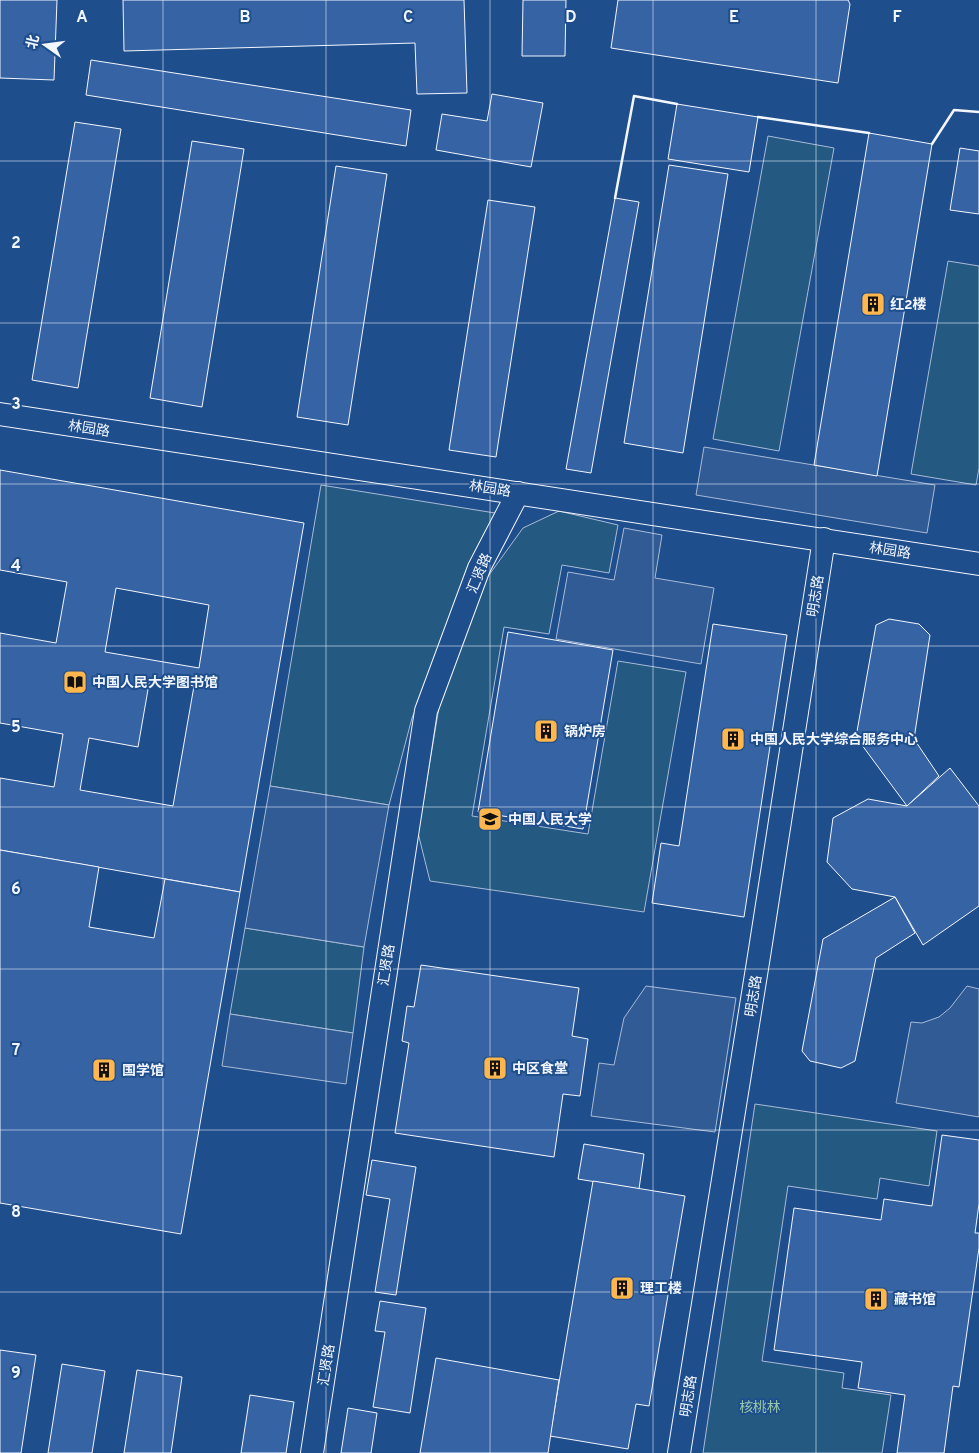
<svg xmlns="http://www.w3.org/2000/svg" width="979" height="1453" font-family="Overpass,'Noto Sans SC',sans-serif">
	<rect width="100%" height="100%" fill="#1f4e8c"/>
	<g fill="#245a82" stroke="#a8bbd7">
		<path d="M 768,136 L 834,148 L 779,451 L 713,439 Z"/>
		<path d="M 948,261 L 979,266 L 979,468 L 976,485 L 911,474 Z"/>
		<path d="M 321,485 L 495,513 L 412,718 L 389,805 L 270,786 Z"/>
		<path d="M 559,511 L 618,525 L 609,573 L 562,565 L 549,634 L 504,627 L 472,816 L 588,834 L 618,661 L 686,672 L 644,912 L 430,881 L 418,833 L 439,707 L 476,593 L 523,528 Z"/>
		<path d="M 245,928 L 364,947 L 353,1033 L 230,1014 Z"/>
		<path d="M 755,1104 L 937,1131 L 929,1186 L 880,1178 L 877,1199 L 788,1186 L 762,1361 L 844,1373 L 842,1388 L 891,1395 L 882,1453 L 703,1453 Z"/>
	</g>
	<g fill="#305b95" stroke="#a8bbd7">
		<path d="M 704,447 L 935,485 L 927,533 L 696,495 Z"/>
		<path d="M 624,528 L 662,535 L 655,578 L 714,588 L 701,664 L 556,639 L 568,572 L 614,580 Z"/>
		<path d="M 270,786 L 389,805 L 364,947 L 245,928 Z"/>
		<path d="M 646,986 L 736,998 L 715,1132 L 591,1116 L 599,1063 L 614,1065 L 624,1018 Z"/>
		<path d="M 967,986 L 979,989 L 979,1117 L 896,1103 L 911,1022 L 922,1023 L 939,1017 L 950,1008 Z"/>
		<path d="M 230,1014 L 353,1033 L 346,1084 L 222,1066 Z"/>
	</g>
	<g fill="#3563a3" stroke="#f2f6ff" fill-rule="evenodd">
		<path d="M 0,0 L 57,0 L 54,80 L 0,78 Z"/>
		<path d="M 123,0 L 464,0 L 467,93 L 417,94 L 415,43 L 124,51 Z"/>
		<path d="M 523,0 L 566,0 L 565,56 L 522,56 Z"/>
		<path d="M 618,0 L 848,0 L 850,4 L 838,83 L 611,48 Z"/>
		<path d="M 91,60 L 411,110 L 406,146 L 86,95 Z"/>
		<path d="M 492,94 L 543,103 L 531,167 L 436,150 L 442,114 L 487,121 Z"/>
		<path d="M 677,104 L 758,117 L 749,172 L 668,159 Z"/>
		<path d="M 75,122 L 121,129 L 78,388 L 32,380 Z"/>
		<path d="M 869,133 L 932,144 L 877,476 L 814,465 Z"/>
		<path d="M 192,141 L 244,149 L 202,407 L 150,398 Z"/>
		<path d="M 960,148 L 979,151 L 979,214 L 950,210 Z"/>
		<path d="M 669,165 L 728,174 L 683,453 L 624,443 Z"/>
		<path d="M 336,166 L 387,174 L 348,425 L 297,417 Z"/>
		<path d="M 615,198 L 639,202 L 591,473 L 566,469 Z"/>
		<path d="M 488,200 L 535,207 L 496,457 L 449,450 Z"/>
		<path d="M 0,470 L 304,523 L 240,892 L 0,850 L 0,778 L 54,787 L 63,734 L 0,723 L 0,633 L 56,643 L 67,582 L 0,570 ZM 116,588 L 209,605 L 199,668 L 105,652 ZM 150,678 L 194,686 L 173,806 L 80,790 L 89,738 L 138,747 Z"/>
		<path d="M 889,619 L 919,624 L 930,635 L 914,739 L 939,776 L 907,806 L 856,737 L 876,625 Z"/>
		<path d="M 713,624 L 787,635 L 744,917 L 652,903 L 661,843 L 679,846 Z"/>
		<path d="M 508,632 L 613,650 L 583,829 L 478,812 Z"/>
		<path d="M 950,768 L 979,806 L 979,906 L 923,945 L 895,897 L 852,889 L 827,862 L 833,818 L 868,799 L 907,806 Z"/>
		<path d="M 0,850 L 99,867 L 89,927 L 154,938 L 165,879 L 240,892 L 181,1234 L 0,1203 Z"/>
		<path d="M 895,897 L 915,933 L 876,958 L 855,1061 L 841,1068 L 810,1061 L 802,1051 L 823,939 Z"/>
		<path d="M 421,965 L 579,988 L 572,1036 L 588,1039 L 580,1096 L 563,1094 L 554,1157 L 395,1133 L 409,1043 L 402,1041 L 407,1006 L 414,1007 Z"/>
		<path d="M 942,1135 L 979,1140 L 979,1204 L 975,1233 L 979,1233 L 979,1248 L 959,1387 L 953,1386 L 944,1453 L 897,1453 L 905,1395 L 858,1388 L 862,1362 L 774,1350 L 794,1208 L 881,1220 L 884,1199 L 932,1206 Z"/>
		<path d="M 584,1144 L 644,1154 L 639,1189 L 578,1179 Z"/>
		<path d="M 372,1160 L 416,1167 L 396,1295 L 375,1292 L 390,1199 L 366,1195 Z"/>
		<path d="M 593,1181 L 685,1196 L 649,1406 L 636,1404 L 628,1449 L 550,1436 Z"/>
		<path d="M 380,1301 L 426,1308 L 410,1413 L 373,1407 L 385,1332 L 375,1331 Z"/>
		<path d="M 0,1350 L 36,1355 L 21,1453 L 0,1453 Z"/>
		<path d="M 436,1358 L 559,1380 L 548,1453 L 420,1453 Z"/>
		<path d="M 62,1364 L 105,1371 L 92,1453 L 48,1453 Z"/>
		<path d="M 137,1370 L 182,1377 L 171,1453 L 124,1453 Z"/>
		<path d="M 250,1395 L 294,1402 L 286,1453 L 241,1453 Z"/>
		<path d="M 348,1408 L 377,1413 L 371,1453 L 341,1453 Z"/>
	</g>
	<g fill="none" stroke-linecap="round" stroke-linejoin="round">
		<g stroke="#f2f6ff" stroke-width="24">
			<g id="minor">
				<path d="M 0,414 L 979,564"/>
				<path d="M 312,1453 L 426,711 L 479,568 L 518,493"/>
				<path d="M 679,1453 L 759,956 L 824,539"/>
			</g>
		</g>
		<use href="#minor" stroke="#1f4e8c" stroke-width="22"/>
		<g stroke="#f2f6ff" stroke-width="2.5">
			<path d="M 758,117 L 869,133"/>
			<path d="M 932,144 L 954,110 L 979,112"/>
			<path d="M 615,198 L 634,96 L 677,104"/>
		</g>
	</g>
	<path fill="none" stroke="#f2f6ff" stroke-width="1" stroke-opacity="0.55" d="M 163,0 L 163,1453M 326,0 L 326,1453M 490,0 L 490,1453M 653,0 L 653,1453M 816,0 L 816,1453M 0,161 L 979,161M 0,323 L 979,323M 0,484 L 979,484M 0,646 L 979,646M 0,807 L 979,807M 0,969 L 979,969M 0,1130 L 979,1130M 0,1292 L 979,1292"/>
	<defs>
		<g id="building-square" transform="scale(1.25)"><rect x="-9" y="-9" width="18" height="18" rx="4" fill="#ffb74d" stroke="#1f4e8c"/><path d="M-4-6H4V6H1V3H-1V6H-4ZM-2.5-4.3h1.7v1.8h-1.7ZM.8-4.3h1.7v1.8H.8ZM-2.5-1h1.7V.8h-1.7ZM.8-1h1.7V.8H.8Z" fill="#111"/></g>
		<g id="library-square" transform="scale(1.25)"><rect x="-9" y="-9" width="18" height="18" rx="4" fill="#ffb74d" stroke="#1f4e8c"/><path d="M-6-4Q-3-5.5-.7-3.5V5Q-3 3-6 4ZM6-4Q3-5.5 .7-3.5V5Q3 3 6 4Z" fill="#111"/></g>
		<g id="university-square" transform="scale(1.25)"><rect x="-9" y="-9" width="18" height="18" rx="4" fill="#ffb74d" stroke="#1f4e8c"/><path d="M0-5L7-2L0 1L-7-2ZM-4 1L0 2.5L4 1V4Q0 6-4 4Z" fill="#111"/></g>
	</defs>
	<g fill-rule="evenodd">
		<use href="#building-square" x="873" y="304"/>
		<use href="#library-square" x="75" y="682"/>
		<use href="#building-square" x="546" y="731"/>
		<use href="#building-square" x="733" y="739"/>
		<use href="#university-square" x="490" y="819"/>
		<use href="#building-square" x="495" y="1068"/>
		<use href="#building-square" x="104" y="1070"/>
		<use href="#building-square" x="622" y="1288"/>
		<use href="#building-square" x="876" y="1299"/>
	</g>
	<g text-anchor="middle" stroke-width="4" stroke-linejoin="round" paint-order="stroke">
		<g font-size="14" font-weight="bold" fill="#f2f6ff" stroke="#1f4e8c" text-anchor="start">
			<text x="890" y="309">红2楼</text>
			<text x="92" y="687">中国人民大学图书馆</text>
			<text x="564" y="736">锅炉房</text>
			<text x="750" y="744">中国人民大学综合服务中心</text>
			<text x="508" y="824">中国人民大学</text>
			<text x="512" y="1073">中区食堂</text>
			<text x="122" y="1075">国学馆</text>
			<text x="640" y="1293">理工楼</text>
			<text x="894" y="1304">藏书馆</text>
		</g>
		<g font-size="14" fill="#f2f6ff" stroke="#1f4e8c">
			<text transform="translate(89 428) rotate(9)" y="5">林园路</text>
			<text transform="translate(490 488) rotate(9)" y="5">林园路</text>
			<text transform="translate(890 550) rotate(9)" y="5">林园路</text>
			<text transform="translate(479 573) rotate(-67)" y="5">汇贤路</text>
			<text transform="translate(815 596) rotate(-81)" y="5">明志路</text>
			<text transform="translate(386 965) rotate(-81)" y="5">汇贤路</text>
			<text transform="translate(753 996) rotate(-81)" y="5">明志路</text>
			<text transform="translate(326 1365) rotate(-81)" y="5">汇贤路</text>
			<text transform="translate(688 1396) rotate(-81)" y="5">明志路</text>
		</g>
		<g font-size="14" fill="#97c8a6" stroke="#1f4e8c">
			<text x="760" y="1412">核桃林</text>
		</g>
	</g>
	<g font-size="16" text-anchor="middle" font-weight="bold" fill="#f2f6ff" stroke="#1f4e8c" stroke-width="4" stroke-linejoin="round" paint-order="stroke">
		<text x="82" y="22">A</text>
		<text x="245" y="22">B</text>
		<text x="408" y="22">C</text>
		<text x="571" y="22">D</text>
		<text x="734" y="22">E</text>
		<text x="897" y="22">F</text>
		<text x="16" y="248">2</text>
		<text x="16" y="409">3</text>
		<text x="16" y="571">4</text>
		<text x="16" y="732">5</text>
		<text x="16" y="894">6</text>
		<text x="16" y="1055">7</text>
		<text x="16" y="1217">8</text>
		<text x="16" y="1378">9</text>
	</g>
	<g transform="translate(45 45) rotate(284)" stroke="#1f4e8c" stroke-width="4" paint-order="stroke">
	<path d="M0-4L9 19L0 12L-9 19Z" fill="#f2f6ff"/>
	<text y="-8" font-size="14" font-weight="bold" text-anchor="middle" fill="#f2f6ff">北</text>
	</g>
</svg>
